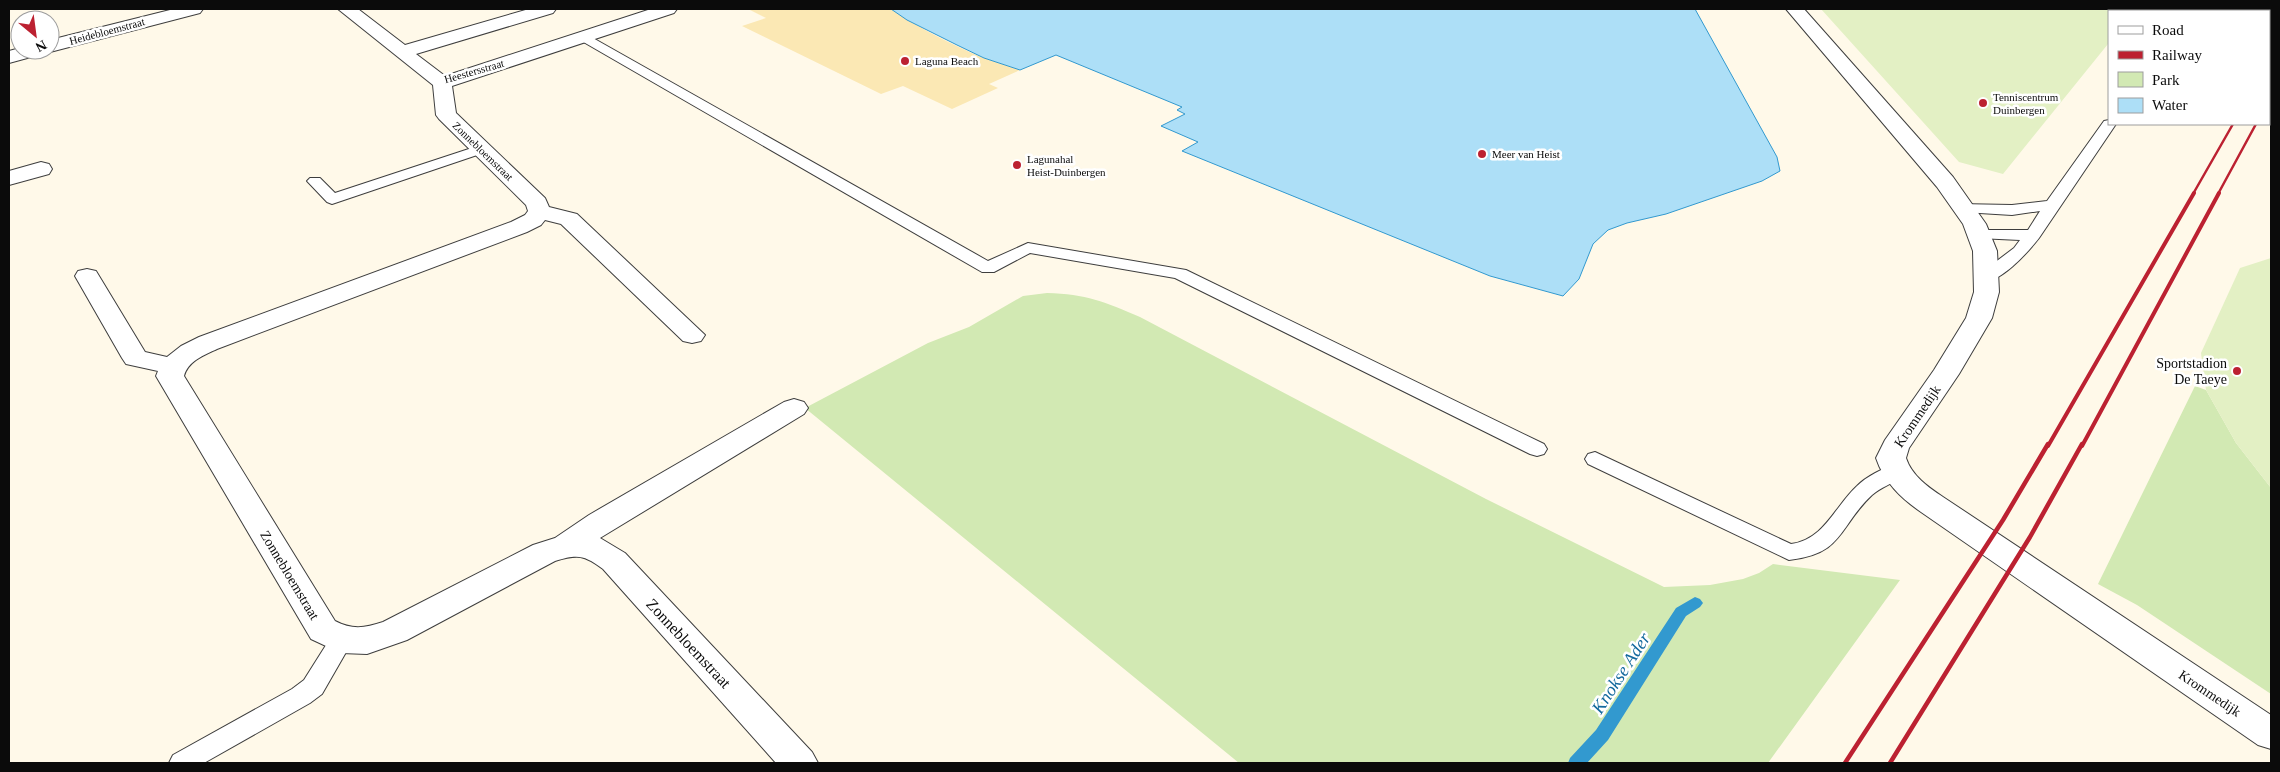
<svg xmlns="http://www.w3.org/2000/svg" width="2280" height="772" font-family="'Times New Roman',serif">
	<rect width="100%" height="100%" fill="#fff9e9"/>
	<g fill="#d2e9b3">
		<path d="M 1047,293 C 1086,294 1105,302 1140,317 L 1486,499 L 1664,587 L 1710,585 L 1743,579 L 1759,573 L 1773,564 L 1900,580 L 1768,763 L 1239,763 L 805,408 L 928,343 L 969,327 L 1023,296 Z"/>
		<path d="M 2195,386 L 2206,390 L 2236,443 L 2271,488 L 2271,694 L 2137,605 L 2098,584 Z"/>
	</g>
	<path fill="#fbe8b4" d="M 748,9 L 891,9 C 919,28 952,45 984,58 C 996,62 1008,65 1020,70 L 989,84 L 998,88 L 952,109 L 903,86 L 881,94 L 742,26 L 766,18 Z"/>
	<g fill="#e3f0c4">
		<path d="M 1821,9 L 2113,9 L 2113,11 L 2109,11 L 2108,44 L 2003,174 L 1959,162 Z"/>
		<path d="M 2271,258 L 2271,488 L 2236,443 L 2206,390 L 2201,353 L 2240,268 Z"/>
	</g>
	<path fill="#addff7" stroke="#3299cf" d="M 891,9 L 1695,9 L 1777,157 L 1780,171 L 1762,181 L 1666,214 L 1627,223 L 1608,230 L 1593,244 L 1579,279 L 1563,296 L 1490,276 L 1182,151 L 1198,142 L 1161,126 L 1185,114 L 1177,110 L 1182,107 L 1056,55 L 1020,70 L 984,58 L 957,45 L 907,20 Z"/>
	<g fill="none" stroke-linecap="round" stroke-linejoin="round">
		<path fill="#3299cf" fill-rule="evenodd" d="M 1695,597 L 1700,599 L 1703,603 L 1700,607 L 1686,616 L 1608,740 L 1587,763 L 1568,763 L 1570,758 L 1596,730 L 1676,608 Z"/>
		<g stroke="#3e3e3e" stroke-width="2">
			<g id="lane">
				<path d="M 2184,9 L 2196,9 L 2194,11 L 2182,11 Z"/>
				<path d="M 584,33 L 988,261 L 1028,243 L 1186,270 L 1544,444 L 1547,449 L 1544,454 L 1537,456 L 1530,454 L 1175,278 L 1030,253 L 994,272 L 982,272 L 580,40 L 578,37 Z"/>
				<path d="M 2109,120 L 2109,124 L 2116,124 L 2039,238 C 2028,252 1999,285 1981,281 L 1979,277 L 1981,273 L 2014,248 L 2020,240 L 1978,238 L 1972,236 L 1970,233 L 1972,230 L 2028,230 L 2040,211 L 2012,215 L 1963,212 L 1958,210 L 1955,207 L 1958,204 L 2012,205 L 2047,201 L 2104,121 Z"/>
				<path d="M 481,145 L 486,146 L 488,149 L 486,152 L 332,204 L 327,202 L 307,181 L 310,178 L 320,178 L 335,193 Z"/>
				<path d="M 1595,452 L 1791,544 C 1824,540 1835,506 1857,486 C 1866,477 1883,468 1895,465 L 1902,467 L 1905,472 L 1902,477 C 1893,483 1880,488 1872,495 C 1838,527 1844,554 1789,560 L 1588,464 L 1585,459 L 1588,454 Z"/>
				<path d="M 341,631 L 349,634 L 353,640 L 322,694 L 310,703 L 204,763 L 169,763 L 173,755 L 292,689 L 304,680 L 333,634 Z"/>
			</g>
		</g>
		<g stroke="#3e3e3e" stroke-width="2">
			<g id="street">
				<path d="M 174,9 L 203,9 L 200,13 L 50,52 L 44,50 L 42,54 L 9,63 L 9,51 L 20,48 L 20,50 L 50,50 L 50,40 Z"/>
				<path d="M 338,9 L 358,9 L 405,45 L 529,9 L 556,9 L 553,13 L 416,54 L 445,76 L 651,9 L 677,9 L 674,13 L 452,86 L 456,113 L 545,198 L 549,207 L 577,214 L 705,335 L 701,341 L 692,343 L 683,341 L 561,224 L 545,220 L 541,225 L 527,232 L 217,349 C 204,355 188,361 184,376 L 335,621 C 352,630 365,628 383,622 L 533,545 L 555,538 L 589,515 L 784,402 L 794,399 L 804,402 L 808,408 L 804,414 L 600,538 L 625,553 L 812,752 L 818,763 L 776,763 L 603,569 C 584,555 578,554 555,561 L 407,640 L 367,654 L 341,653 L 311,639 L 156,376 L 158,371 L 126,364 L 122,358 L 75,276 L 78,271 L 87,269 L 96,271 L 145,352 L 167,357 L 181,346 L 199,337 L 511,222 L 525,215 L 528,211 L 526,205 L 439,119 L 436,115 L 433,85 Z"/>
				<path d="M 1786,9 L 1804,9 L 1953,177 L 1986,224 L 1997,251 L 1999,292 L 1992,318 L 1959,374 L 1909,448 L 1906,458 C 1912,476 1928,487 1943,497 L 2271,715 L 2271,749 L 2258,745 L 1921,512 C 1901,498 1884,482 1876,458 L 1885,440 L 1934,370 L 1966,318 L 1974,292 L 1973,251 L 1963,224 L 1937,187 Z"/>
				<path d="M 41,162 L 49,164 L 52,169 L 49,174 L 9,185 L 9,171 Z"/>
			</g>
		</g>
		<use href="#lane" fill="#fff" fill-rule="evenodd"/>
		<use href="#street" fill="#fff" fill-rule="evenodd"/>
		<g stroke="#bc2131" stroke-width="2.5">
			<path d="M 2269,60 L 2271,56"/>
			<path d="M 2269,101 L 2271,96"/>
			<path d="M 2193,194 L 2233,124"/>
			<path d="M 2218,194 L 2256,124"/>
		</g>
		<g stroke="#bc2131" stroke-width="4">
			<path d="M 2048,446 L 2194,193"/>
			<path d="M 2082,446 L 2219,193"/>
		</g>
		<g stroke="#bc2131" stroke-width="4.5">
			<path d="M 1845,763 L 2003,520 L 2048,444"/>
			<path d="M 1890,763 L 2030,537 L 2082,444"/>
		</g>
	</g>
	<g fill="#bc2131" stroke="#fff" stroke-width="2">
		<circle cx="905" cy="61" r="5"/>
		<circle cx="1983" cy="103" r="5"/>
		<circle cx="1482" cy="154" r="5"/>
		<circle cx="1017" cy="165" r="5"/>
		<circle cx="2237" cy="371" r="5"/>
	</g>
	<g text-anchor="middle" stroke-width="5" stroke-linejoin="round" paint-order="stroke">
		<g font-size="11" fill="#0b0b0b" stroke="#fff">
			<text transform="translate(107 31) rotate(-15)" y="4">Heidebloemstraat</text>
			<text transform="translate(474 71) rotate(-16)" y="4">Heestersstraat</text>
			<text transform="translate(483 151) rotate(44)" y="4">Zonnebloemstraat</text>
		</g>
		<g font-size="11" fill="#0b0b0b" stroke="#fff" text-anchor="start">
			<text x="915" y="65">Laguna Beach</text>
			<text x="1993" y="101">Tenniscentrum<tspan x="1993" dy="13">Duinbergen</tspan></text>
			<text x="1492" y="158">Meer van Heist</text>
			<text x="1027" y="163">Lagunahal<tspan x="1027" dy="13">Heist-Duinbergen</tspan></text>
		</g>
		<g font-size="14" fill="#0b0b0b" stroke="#fff" text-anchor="end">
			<text x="2227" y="368">Sportstadion<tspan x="2227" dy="16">De Taeye</tspan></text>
		</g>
		<g font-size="14" fill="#0b0b0b" stroke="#fff">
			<text transform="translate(1917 416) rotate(-56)" y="5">Krommedijk</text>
			<text transform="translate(290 575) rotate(59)" y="5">Zonnebloemstraat</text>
			<text transform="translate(2210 693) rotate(34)" y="5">Krommedijk</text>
		</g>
		<g font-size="16" fill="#0b0b0b" stroke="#fff">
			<text transform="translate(689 643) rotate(47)" y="6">Zonnebloemstraat</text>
		</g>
		<g font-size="18" font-style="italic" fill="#13699d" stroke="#fff">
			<text transform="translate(1621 673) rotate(-57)" y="6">Knokse Ader</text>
		</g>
	</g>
	<rect width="2280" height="772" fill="none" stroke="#0b0b0b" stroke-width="20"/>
	<rect x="2108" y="10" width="162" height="115" fill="#ffffff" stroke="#9d9d9d"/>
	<rect x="2118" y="26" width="25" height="8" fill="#ffffff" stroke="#9d9d9d"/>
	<text x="2152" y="35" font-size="15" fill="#0b0b0b">Road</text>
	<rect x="2118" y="51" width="25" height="8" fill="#bc2131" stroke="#9d9d9d"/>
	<text x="2152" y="60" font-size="15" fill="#0b0b0b">Railway</text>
	<rect x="2118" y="72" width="25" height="15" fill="#d2e9b3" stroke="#9d9d9d"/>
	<text x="2152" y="85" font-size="15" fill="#0b0b0b">Park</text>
	<rect x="2118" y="98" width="25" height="15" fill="#addff7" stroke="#9d9d9d"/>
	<text x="2152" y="110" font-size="15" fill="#0b0b0b">Water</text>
	<g transform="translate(35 35) rotate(151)"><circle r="24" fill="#ffffff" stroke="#9d9d9d"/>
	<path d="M0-4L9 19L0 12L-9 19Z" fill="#bc2131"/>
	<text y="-8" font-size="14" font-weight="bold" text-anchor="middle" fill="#0b0b0b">N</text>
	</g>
</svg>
